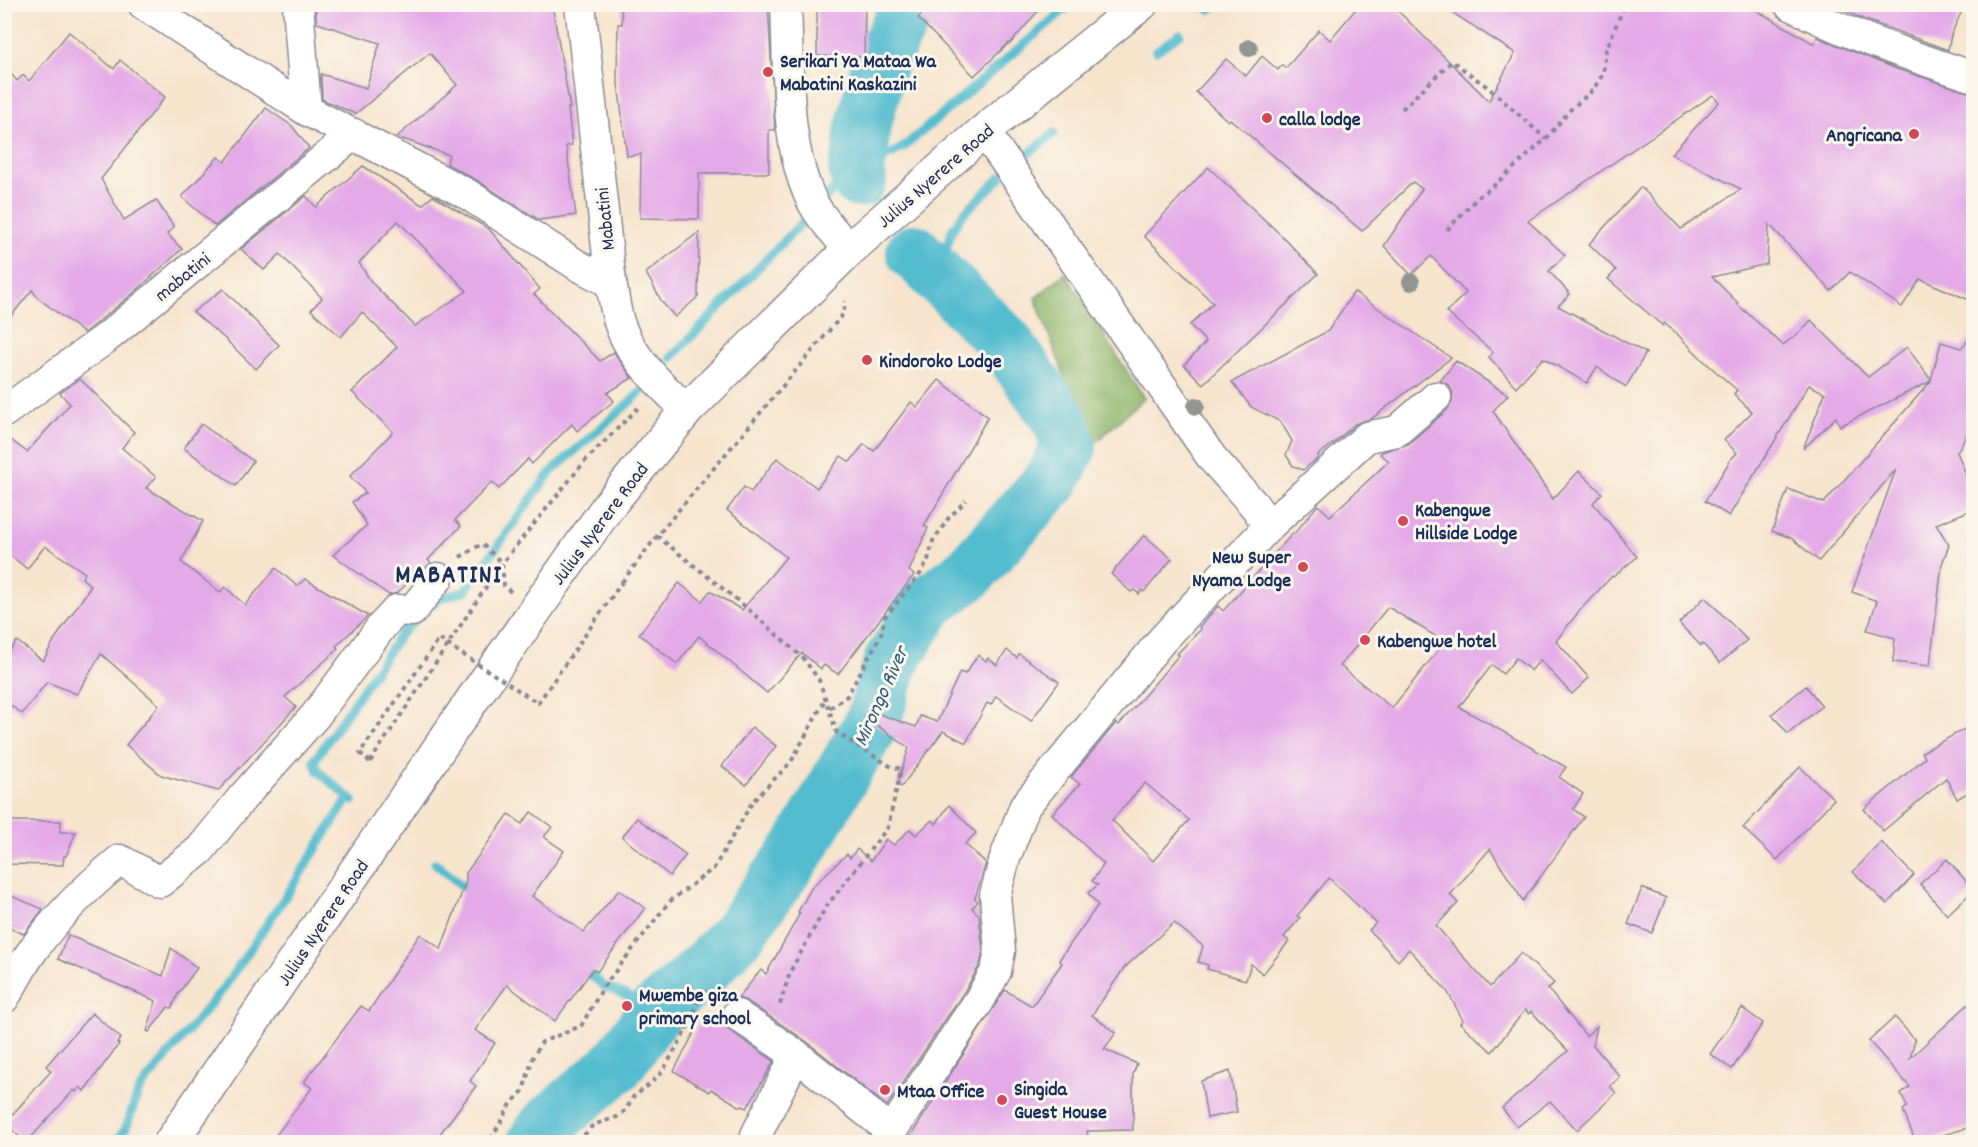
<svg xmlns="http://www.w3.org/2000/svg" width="1978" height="1147" font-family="Dekko,sans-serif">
	<rect width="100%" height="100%" fill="#fbf7ec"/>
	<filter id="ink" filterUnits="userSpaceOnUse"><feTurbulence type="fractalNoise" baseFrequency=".0167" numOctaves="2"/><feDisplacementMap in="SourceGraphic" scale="12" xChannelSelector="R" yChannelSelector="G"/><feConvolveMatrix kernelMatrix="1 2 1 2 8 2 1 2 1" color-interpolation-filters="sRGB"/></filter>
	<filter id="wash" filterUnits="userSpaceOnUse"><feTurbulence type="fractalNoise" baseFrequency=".008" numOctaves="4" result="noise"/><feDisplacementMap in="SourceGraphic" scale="24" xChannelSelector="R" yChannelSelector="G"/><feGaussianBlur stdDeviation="1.35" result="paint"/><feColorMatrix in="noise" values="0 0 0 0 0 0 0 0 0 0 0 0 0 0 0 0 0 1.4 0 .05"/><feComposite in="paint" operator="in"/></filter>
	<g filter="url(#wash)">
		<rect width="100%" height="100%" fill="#f7e4cd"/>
		<path fill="#8ab268" stroke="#527063" stroke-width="1.5" d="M 1065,273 L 1144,398 L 1091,447 L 1035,298 Z"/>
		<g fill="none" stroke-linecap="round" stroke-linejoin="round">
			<g stroke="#53bccf" stroke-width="9">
				<path d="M 1209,10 L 1216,4"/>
				<path d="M 1156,51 L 1180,34"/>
				<path d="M 860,155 C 881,161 888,157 905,146 L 1071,4"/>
				<path d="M 1027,155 L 1054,133"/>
				<path d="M 938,276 L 952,230 L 964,213 L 1002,176"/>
				<path d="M 671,358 L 846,177 L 856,170"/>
				<path d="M 433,604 L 440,598 L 465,591 L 550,473 L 642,391"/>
				<path d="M 353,801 L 318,771 L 314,761 L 400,635 L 418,617"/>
				<path d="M 435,863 L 461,885 L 473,893"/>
				<path d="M 581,967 L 604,986 L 628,996 L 655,1012"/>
				<path d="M 116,1142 L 126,1128 L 139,1090 L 224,988 L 294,884 L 349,797"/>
			</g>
			<g stroke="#53bccf" stroke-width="56">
				<path d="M 859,180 L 856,170 L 860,155 L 862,132 L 880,62 L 910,4"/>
				<path d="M 535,1142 L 547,1125 L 617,1065 L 655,1012 L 694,979 L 737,935 L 801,846 L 874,719 L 891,662 L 928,603 L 967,575 L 1053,479 L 1069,447 L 1060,420 L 1004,341 L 914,252"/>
			</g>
		</g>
		<g id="blocks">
			<g fill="#e4aae8" fill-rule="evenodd">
				<path d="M 315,4 L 552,4 L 570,108 L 568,108 L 572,145 L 566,146 L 576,215 L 539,220 L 476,180 L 447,164 L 449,155 L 397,137 L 457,85 L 430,53 L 355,114 L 322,99 L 321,74 L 366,88 L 380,43 L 317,23 Z"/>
				<path d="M 621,4 L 674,4 L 674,10 L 723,10 L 722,6 L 768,4 L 775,130 L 769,130 L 769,173 L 699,173 L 699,219 L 640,218 L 641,154 L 627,156 L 617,75 L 618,24 L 622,24 Z"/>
				<path d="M 817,4 L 865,4 L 864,57 L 817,56 Z"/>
				<path d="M 931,4 L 1044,4 L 1010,44 L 1009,43 L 974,76 L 918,18 Z"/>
				<path d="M 1360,4 L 1391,4 L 1489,101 L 1515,53 L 1439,4 L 1746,4 L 1814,44 L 1817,37 L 1897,69 L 1974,94 L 1974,302 L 1920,279 L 1902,307 L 1850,272 L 1831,291 L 1769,224 L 1767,264 L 1712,277 L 1738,303 L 1737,304 L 1783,345 L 1801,331 L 1811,320 L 1868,377 L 1907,347 L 1931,380 L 1941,342 L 1961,348 L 1974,334 L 1974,423 L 1957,452 L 1974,494 L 1974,509 L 1936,524 L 1949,545 L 1942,564 L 1930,666 L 1893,662 L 1895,638 L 1867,630 L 1877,601 L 1852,592 L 1896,469 L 1819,561 L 1791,538 L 1772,531 L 1788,489 L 1824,503 L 1931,381 L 1840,426 L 1836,417 L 1803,449 L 1825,393 L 1809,385 L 1729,516 L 1705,501 L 1731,459 L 1737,453 L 1724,440 L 1752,412 L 1734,394 L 1737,390 L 1705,362 L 1676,333 L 1664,323 L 1663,326 L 1608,279 L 1616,270 L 1589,244 L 1641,187 L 1681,229 L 1741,189 L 1671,154 L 1719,102 L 1713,95 L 1528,221 L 1565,255 L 1549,271 L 1570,294 L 1558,306 L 1646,353 L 1626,387 L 1597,367 L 1587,383 L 1543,358 L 1516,387 L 1489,357 L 1493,352 L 1446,312 L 1466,293 L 1431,256 L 1411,275 L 1384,246 L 1422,189 L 1413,182 L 1362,231 L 1230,119 L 1228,121 L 1196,92 L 1226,59 L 1246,76 L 1262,56 L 1278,70 L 1282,65 L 1286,68 L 1319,30 L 1330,40 Z"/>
				<path d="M 1831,4 L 1965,4 L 1951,35 L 1948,50 L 1863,19 Z"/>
				<path d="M 69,32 L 114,69 L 120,60 L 165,97 L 101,179 L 124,220 L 156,200 L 174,227 L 167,234 L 182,249 L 136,291 L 84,333 L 38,298 L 32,290 L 4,325 L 4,66 L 17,81 L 23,75 L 29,81 Z"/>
				<path d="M 266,108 L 292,126 L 309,148 L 215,226 L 182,197 L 218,157 L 225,162 Z"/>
				<path d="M 363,166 L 422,205 L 433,196 L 489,229 L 540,289 L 534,294 L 600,361 L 614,352 L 632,378 L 607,393 L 614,401 L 577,431 L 572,424 L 532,464 L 528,459 L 499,489 L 492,482 L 455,520 L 461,526 L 428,560 L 431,563 L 413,582 L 411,580 L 397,593 L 389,595 L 333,555 L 367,525 L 352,502 L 366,493 L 350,476 L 393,432 L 352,392 L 397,347 L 362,312 L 341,337 L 311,310 L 322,298 L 280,254 L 264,270 L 241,249 L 306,196 L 316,207 ZM 398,221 L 467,291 L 415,326 L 372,283 L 359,263 Z"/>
				<path d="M 1208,167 L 1282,236 L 1318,274 L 1203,384 L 1184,365 L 1206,342 L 1190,325 L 1213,303 L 1144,236 Z"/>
				<path d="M 699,232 L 698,297 L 675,317 L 662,302 L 646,273 Z"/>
				<path d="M 223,289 L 279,345 L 256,369 L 224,338 L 193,312 Z"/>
				<path d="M 1354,292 L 1451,358 L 1371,419 L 1355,424 L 1334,443 L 1318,455 L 1318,458 L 1303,470 L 1293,466 L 1286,455 L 1292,441 L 1281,422 L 1251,407 L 1232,382 L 1328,331 Z"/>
				<path d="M 1456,361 L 1508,395 L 1493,411 L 1553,499 L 1579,471 L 1602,493 L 1593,503 L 1637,557 L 1613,577 L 1612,576 L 1580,610 L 1556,641 L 1589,678 L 1572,694 L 1540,660 L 1531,671 L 1516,658 L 1503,674 L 1492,665 L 1459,707 L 1566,767 L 1559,777 L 1583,794 L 1573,809 L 1584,817 L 1523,901 L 1490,849 L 1450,895 L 1458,903 L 1436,926 L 1490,987 L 1521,953 L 1554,983 L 1548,989 L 1586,1036 L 1597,1026 L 1593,1045 L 1620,1077 L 1610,1086 L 1616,1093 L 1577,1130 L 1550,1101 L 1517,1127 L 1502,1108 L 1568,1051 L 1531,1011 L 1529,1014 L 1525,1010 L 1492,1052 L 1460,1023 L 1463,1020 L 1447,991 L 1409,949 L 1398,961 L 1369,930 L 1376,923 L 1329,878 L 1297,916 L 1300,918 L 1284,937 L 1289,941 L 1263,974 L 1251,964 L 1246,980 L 1207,969 L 1208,965 L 1198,962 L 1203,946 L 1174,923 L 1124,968 L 1092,1015 L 1116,1033 L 1104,1049 L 1137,1064 L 1133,1074 L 1133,1130 L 1087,1131 L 1089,1143 L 906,1143 L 1005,990 L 1032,1006 L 1062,963 L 1059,960 L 1098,905 L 1088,893 L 1098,885 L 1092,881 L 1104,864 L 1052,814 L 1080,784 L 1071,777 L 1116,723 L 1119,725 L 1179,655 L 1177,654 L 1201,629 L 1199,627 L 1218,606 L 1223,611 L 1293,533 L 1294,534 L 1318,505 L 1330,516 L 1389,461 L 1380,454 L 1382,452 L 1408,444 L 1447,410 L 1452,402 L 1453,393 L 1449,385 L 1440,381 ZM 1388,607 L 1445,642 L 1392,708 L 1340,666 ZM 1145,783 L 1189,820 L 1153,861 L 1112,820 Z"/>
				<path d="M 80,379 L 134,432 L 122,448 L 156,477 L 146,488 L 203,521 L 181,562 L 220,592 L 225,587 L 245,605 L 276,568 L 297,586 L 305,579 L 368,616 L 336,646 L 338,649 L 285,697 L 296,707 L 218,791 L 161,775 L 126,745 L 159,705 L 101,654 L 77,694 L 47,682 L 22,714 L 4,700 L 4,658 L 17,641 L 43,661 L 55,639 L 91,586 L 82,578 L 85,573 L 45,546 L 27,569 L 4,550 L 4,435 L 27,452 L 70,404 L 60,393 Z"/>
				<path d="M 939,380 L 988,417 L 924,526 L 928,528 L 909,571 L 914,575 L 838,674 L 824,665 L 821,669 L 802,653 L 767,693 L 699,636 L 677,664 L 639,634 L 679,583 L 702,601 L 710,591 L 742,610 L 786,557 L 727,510 L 744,487 L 751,492 L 777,458 L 817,488 L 841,456 L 850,462 L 864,444 L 874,451 L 911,402 L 917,407 Z"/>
				<path d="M 201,424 L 253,461 L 236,486 L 184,448 Z"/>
				<path d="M 1144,535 L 1172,559 L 1144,592 L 1142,590 L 1139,594 L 1134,590 L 1131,592 L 1111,574 Z"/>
				<path d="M 1705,597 L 1747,640 L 1720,663 L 1703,644 L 1701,646 L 1679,623 Z"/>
				<path d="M 1007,650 L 1017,658 L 1019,654 L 1059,682 L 1031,721 L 996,696 L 991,705 L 987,703 L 966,743 L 943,731 L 901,787 L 897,784 L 909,748 L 864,716 L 868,710 L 916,727 L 920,716 L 937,722 L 960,672 L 965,674 L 978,655 L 986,661 L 988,658 L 997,665 Z"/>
				<path d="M 1806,686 L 1822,706 L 1788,734 L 1772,714 Z"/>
				<path d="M 1974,724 L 1974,789 L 1957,799 L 1946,778 L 1883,831 L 1864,809 L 1925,758 L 1922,752 Z"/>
				<path d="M 752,727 L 776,746 L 746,785 L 722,766 Z"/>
				<path d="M 1800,767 L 1834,799 L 1777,860 L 1743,828 Z"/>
				<path d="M 949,805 L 976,833 L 965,844 L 986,863 L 975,898 L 978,902 L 972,908 L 979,915 L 983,950 L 980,965 L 964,992 L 887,1106 L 806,1041 L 747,1001 L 738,998 L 761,970 L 766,974 L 800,913 L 798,912 L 812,887 L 847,854 L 850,858 L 857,849 L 871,861 L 886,839 L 894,845 L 910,829 L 916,835 L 932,820 L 936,824 Z"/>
				<path d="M 531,812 L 552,827 L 544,837 L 564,851 L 532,896 L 584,932 L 619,890 L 645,908 L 597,972 L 593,969 L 555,1021 L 507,985 L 475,1030 L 495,1043 L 470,1081 L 476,1086 L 433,1143 L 270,1143 L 312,1088 L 304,1082 L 361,1006 L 369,1011 L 420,934 L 441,949 L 466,881 L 466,873 L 509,814 L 522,824 Z"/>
				<path d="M 637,818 L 686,855 L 670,876 L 622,837 Z"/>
				<path d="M 4,821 L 61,821 L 60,832 L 76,832 L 66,856 L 64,856 L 63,865 L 4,864 Z"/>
				<path d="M 1881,842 L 1914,875 L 1887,904 L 1853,872 Z"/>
				<path d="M 1947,859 L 1974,890 L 1947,915 L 1920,884 Z"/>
				<path d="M 1642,888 L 1666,898 L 1652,933 L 1628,924 Z"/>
				<path d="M 4,893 L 43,909 L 24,934 L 4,926 Z"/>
				<path d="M 68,935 L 163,976 L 171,948 L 197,968 L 178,994 L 172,1008 L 168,1007 L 149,1032 L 147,1031 L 156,1001 L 58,959 Z"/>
				<path d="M 1974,999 L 1974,1126 L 1916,1143 L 1903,1110 L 1907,1107 L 1901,1093 L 1910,1087 L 1869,1041 L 1895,1017 L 1915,1040 L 1910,1058 Z"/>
				<path d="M 1742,1008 L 1763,1023 L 1732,1069 L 1710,1054 Z"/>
				<path d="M 92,1013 L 121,1038 L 117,1043 L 119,1044 L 84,1091 L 80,1087 L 76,1092 L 74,1090 L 26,1143 L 5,1123 L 51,1071 L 46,1066 Z"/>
				<path d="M 704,1014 L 719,1023 L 721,1020 L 727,1029 L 774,1061 L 747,1108 L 742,1106 L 741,1107 L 711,1089 L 709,1092 L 674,1071 Z"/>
				<path d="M 1230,1071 L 1237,1112 L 1207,1118 L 1201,1081 Z"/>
			</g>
		</g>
	</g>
	<g filter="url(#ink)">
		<use href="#blocks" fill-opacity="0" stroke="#898a96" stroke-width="1.5"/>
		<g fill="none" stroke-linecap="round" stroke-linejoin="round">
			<g stroke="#898a96" stroke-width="33">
				<g id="street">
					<path d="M 143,4 L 306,110 L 467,194 L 577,265 L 611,283"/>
					<path d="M 298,4 L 306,110"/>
					<path d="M 580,4 L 611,283 C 614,296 615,311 620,325 C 631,357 662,387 687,410"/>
					<path d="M 786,4 C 789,66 784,142 811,199 C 819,217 837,234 849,250"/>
					<path d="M 1789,4 C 1847,35 1911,56 1974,77"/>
					<path d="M 984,131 L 1212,458 L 1254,505 L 1269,526"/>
					<path d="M 4,412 L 105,339 L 354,134"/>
					<path d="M 4,998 C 14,982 22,965 33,950 C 57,916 88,886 120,860 L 160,882 L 200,850 L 242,798 L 315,716 L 382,626 L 397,610 L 412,611 L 438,578"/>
					<path d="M 737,1015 L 796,1055 L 891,1131"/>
					<path d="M 756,1142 L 756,1135 L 796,1055"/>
					<path d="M 884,1142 L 979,1001 L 996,971 L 1000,951 L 995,895 L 1005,858 L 1025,806 L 1162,640 L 1269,526 L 1367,437 L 1397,431 L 1436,397"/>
				</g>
			</g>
			<g stroke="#898a96" stroke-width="36">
				<path id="highway" d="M 171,1142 L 468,706 L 609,505 L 687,410 L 849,250 L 984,131 L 1141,4"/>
			</g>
			<g stroke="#898a96" stroke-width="4" stroke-dasharray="4.5 4.5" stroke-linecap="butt">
				<path d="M 1402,109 L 1452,61 L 1490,89 L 1546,139"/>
				<path d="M 1447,230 L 1478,197 L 1490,189 L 1546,139 L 1570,110 L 1593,90 L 1603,74 L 1606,50 L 1625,4"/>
				<path d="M 657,536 L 747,608 L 803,658 L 819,680 L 837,733 L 890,766 L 901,769 L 888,827 L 826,907 L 790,972 L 779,1008"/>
				<path d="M 460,557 L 482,544 L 502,563 L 504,586 L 511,592"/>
				<path d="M 622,582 L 657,536 L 844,313 L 845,301"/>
				<path d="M 830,708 L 847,696 L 881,635 L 885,617 L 921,573 L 928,560 L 933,541 L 948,519 L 966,500"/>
				<path d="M 370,762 L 502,563 L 586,460 L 639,407"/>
				<path d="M 482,1142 L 492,1137 L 511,1104 L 523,1091 L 533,1057 L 542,1042 L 581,1026 L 604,986 L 669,902 L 714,868 L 753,801 L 791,762 L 825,700"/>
				<path d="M 578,1142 L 593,1125 L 617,1117 L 626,1110 L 633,1097 L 649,1085 L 663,1071 L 690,1023 L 702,991 L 716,994"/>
			</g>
			<use href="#street" stroke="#fff" stroke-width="30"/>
			<use href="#highway" stroke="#fff" stroke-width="33"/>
			<path stroke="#898a96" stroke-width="4" stroke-dasharray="4.5 4.5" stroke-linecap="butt" d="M 370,762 L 360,753 L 439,639 L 538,703 L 622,582"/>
		</g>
		<g fill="#929693">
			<circle cx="1249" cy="48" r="9"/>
			<circle cx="1411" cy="282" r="9"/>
			<circle cx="1196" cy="406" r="9"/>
		</g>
	</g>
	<g fill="#d1495b" stroke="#fbf7ec" stroke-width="2">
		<circle cx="768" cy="72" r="6"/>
		<circle cx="1267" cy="118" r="6"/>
		<circle cx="1914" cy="134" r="6"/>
		<circle cx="867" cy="360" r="6"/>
		<circle cx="1403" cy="521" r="6"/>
		<circle cx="1303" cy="567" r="6"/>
		<circle cx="1365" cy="640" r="6"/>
		<circle cx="627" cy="1006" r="6"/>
		<circle cx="885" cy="1090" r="6"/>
		<circle cx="1002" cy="1100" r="6"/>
	</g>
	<g text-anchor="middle" stroke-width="6" stroke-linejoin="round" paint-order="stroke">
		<g font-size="20" font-weight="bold" fill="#1b2f5e" stroke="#fbf7ec" text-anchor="start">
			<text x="780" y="67">Serikari Ya Mataa Wa<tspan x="780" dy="23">Mabatini Kaskazini</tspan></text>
			<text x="1279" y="125">calla lodge</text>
			<text x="1902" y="141" text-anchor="end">Angricana</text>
			<text x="879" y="367">Kindoroko Lodge</text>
			<text x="1415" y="516">Kabengwe<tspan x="1415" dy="23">Hillside Lodge</tspan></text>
			<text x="1291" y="563" text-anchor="end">New Super<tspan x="1291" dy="23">Nyama Lodge</tspan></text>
			<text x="1377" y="647">Kabengwe hotel</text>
			<text x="639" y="1001">Mwembe giza<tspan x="639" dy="23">primary school</tspan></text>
			<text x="1014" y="1095">Singida<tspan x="1014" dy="23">Guest House</tspan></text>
			<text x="897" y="1097">Mtaa Office</text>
		</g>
		<g font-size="20" fill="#1b2f5e" stroke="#fbf7ec">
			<text transform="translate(935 175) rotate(-41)" y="7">Julius Nyerere Road</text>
			<text transform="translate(604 219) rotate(-96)" y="7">Mabatini</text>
			<text transform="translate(182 276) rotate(-39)" y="7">mabatini</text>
			<text transform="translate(599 523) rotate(-53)" y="7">Julius Nyerere Road</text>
			<text transform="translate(322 922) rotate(-56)" y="7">Julius Nyerere Road</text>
		</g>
		<g font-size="21" font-style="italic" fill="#2c5980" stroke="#fbf7ec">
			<text transform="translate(880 696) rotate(-66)" y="7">Mirongo River</text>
		</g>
		<g font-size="26" font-weight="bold" letter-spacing="1.5" fill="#1b2f5e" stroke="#fbf7ec">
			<text x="449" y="582">MABATINI</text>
		</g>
	</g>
	<rect width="1978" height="1147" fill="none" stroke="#fbf7ec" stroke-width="24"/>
</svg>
